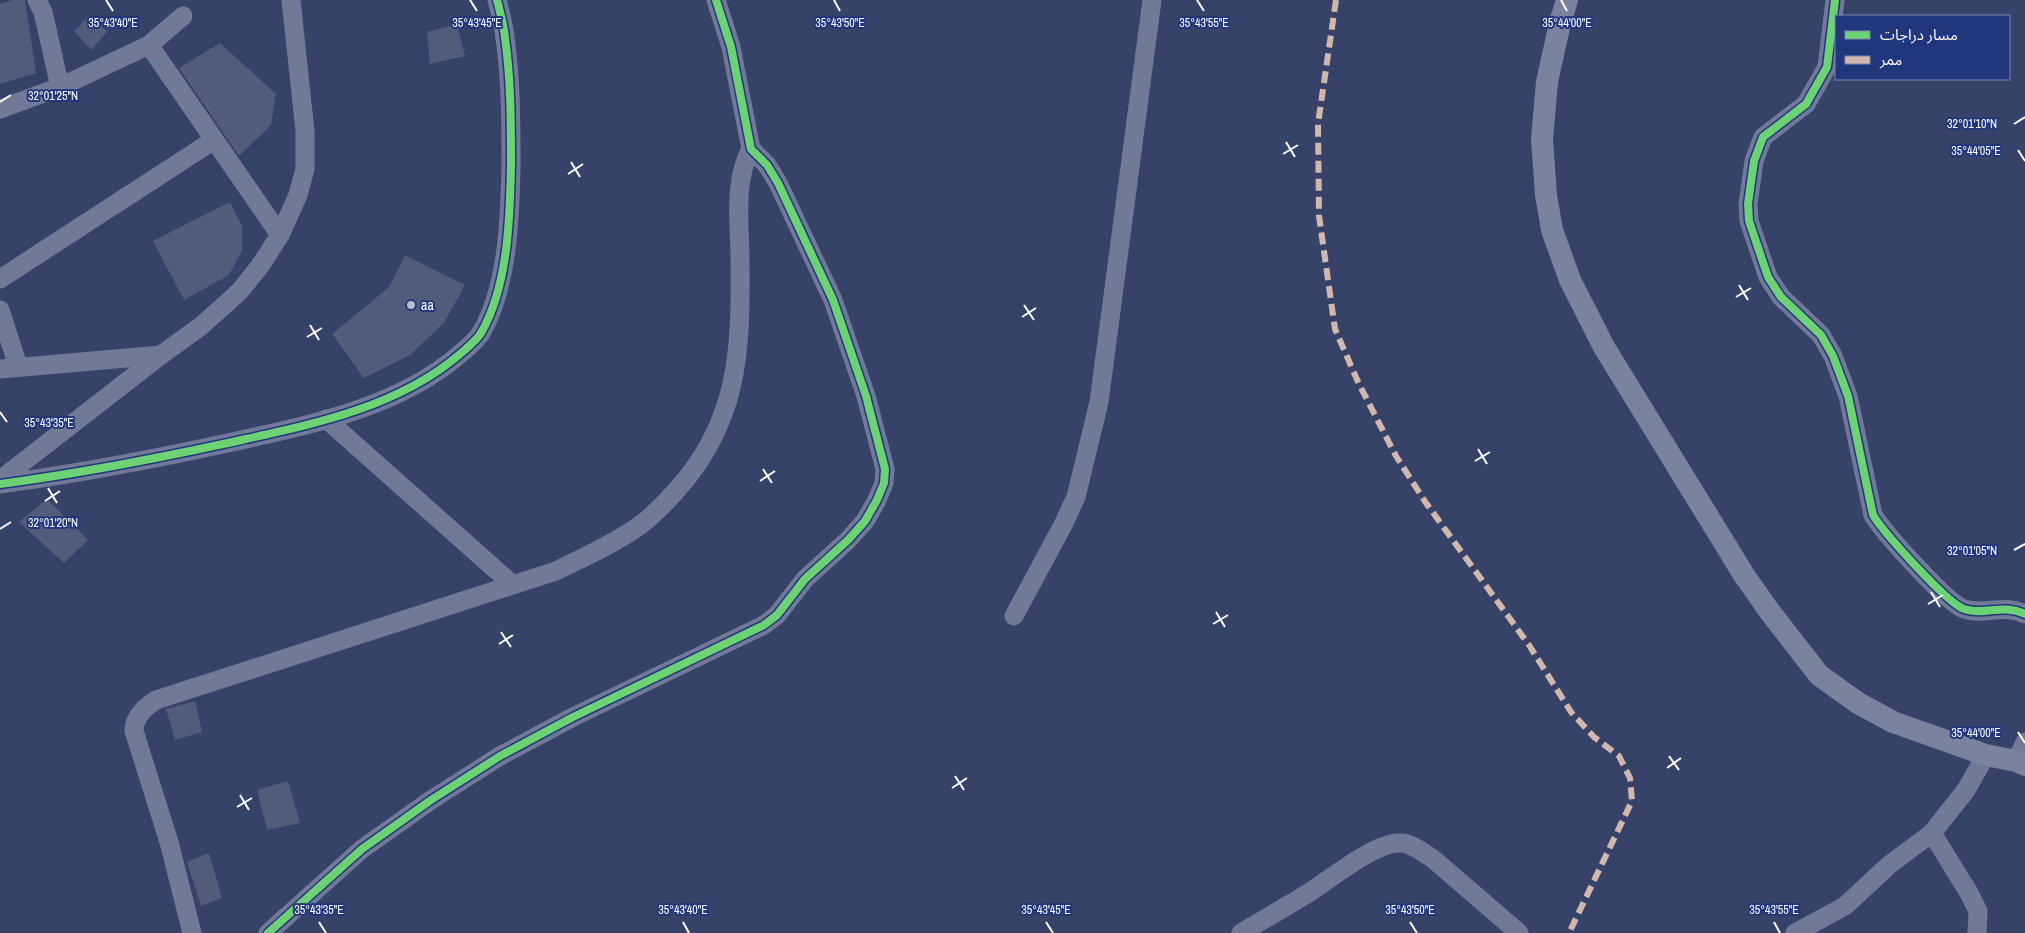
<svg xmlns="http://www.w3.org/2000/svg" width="2025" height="933" font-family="'Archivo Narrow','Noto Sans Arabic',sans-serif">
	<rect width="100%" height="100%" fill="#364268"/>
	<g fill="#525b7a">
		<path d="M 12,0 L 25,0 L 36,73 L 0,84 L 0,4 Z"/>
		<path d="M 90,15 L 107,32 L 91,50 L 74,31 Z"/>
		<path d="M 457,24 L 465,56 L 430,64 L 427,32 Z"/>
		<path d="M 220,43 L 276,94 L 271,125 L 239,156 L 179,68 Z"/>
		<path d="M 230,202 L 242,226 L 242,250 L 229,275 L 184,300 L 153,241 Z"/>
		<path d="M 405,255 L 465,285 L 444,323 L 410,355 L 364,378 L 332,334 L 389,287 Z"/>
		<path d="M 47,499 L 88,540 L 64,563 L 19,522 Z"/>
		<path d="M 195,701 L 202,732 L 175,740 L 166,709 Z"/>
		<path d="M 288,781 L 300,823 L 267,830 L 257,790 Z"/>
		<path d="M 209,853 L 222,898 L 201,906 L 187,862 Z"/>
	</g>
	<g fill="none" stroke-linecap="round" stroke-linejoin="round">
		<g stroke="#717997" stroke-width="19">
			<path d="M 1835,0 L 1827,67 L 1806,104 L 1763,137 L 1754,161 L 1748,204 L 1749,221 L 1768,277 L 1781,297 L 1821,335 L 1833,356 L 1848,396 L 1873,515 C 1884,533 1947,603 1964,609 C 1985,616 2002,603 2025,614"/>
			<path d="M 149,45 L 280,235"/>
			<path d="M 60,87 L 149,45 L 183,16"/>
			<path d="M 0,109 L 60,87 L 43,12 L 37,0"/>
			<path d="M 0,279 L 214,140"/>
			<path d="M 0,310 L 18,366"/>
			<path d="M 0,369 L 161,355"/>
			<path d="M 326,419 L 513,585"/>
			<path d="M 0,480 L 161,355 L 201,326 L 239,292 L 260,266 L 280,235 L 298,195 L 305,169 L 305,131 L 291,0"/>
			<path d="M 0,484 C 75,474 149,460 223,444 C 304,426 395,410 460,354 C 467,348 477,340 481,333 C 508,287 510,217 511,166 C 511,123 511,80 505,38 C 504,25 500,12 497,0"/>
			<path d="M 1014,616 L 1063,525 L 1076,497 L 1099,402 L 1152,0"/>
			<path d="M 2016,761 L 2025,742"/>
			<path d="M 1932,833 L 1969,893 L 1978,911 L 1977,933"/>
			<path d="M 192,933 L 169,842 L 134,731 C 134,717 145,707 156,700 L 556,571 C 584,557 614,544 639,526 C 653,516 664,504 675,492 C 739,422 741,351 740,261 C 740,225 733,181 751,149"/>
			<path d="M 268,933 L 362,849 L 431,800 L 500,756 L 573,717 L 764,625 L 777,615 L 805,579 L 848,540 L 865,521 L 877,500 L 884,483 L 885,469 L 866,396 L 833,300 L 778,183 L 767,165 L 751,149 L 731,47 L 716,0"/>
			<path d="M 1241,933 C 1263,920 1285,907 1307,894 C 1329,880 1376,841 1401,843 C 1412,843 1423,853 1432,858 L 1519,933"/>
			<path d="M 1795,933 L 1845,906 L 1889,865 L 1932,833 L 1966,790 L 1986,755"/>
		</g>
		<path stroke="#7a829d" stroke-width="22" d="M 1567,0 L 1560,23 L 1547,82 L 1542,139 L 1546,195 L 1552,230 L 1570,280 L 1604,347 L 1744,575 L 1770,612 L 1819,675 L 1858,703 L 1893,722 L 1986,755 L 2016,761 L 2025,765"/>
		<path stroke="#d1b7ad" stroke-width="6" stroke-dasharray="12 6" stroke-linecap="butt" d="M 1336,0 L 1318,124 L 1319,216 L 1335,329 L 1359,384 L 1396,456 L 1426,503 L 1529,645 L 1571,712 L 1594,737 L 1619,756 L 1630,778 L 1632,801 L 1569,933"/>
		<g stroke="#21377d" stroke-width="11">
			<g id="cycleway">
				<path d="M 1835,0 L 1827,67 L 1806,104 L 1763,137 L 1754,161 L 1748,204 L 1749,221 L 1768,277 L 1781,297 L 1821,335 L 1833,356 L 1848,396 L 1873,515 C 1884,533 1947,603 1964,609 C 1985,616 2002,603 2025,614"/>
				<path d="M 0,484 C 75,474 149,460 223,444 C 304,426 395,410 460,354 C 467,348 477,340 481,333 C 508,287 510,217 511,166 C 511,123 511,80 505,38 C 504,25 500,12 497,0"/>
				<path d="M 268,933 L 362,849 L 431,800 L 500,756 L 573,717 L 764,625 L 777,615 L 805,579 L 848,540 L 865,521 L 877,500 L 884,483 L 885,469 L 866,396 L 833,300 L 778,183 L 767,165 L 751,149 L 731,47 L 716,0"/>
			</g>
		</g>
		<use href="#cycleway" stroke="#6cd273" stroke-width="8"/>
	</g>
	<path fill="none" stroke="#fff" stroke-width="2" d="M 106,0 L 113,11M 470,0 L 477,11M 834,0 L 840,11M 1197,0 L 1204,11M 1561,0 L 1567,11M 0,102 L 11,95M 2014,124 L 2025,117M 1286,142 L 1295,157M 2018,150 L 2025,161M 1283,154 L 1298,145M 571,162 L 580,177M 568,174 L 583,164M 1739,285 L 1748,300M 1736,297 L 1751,288M 1024,305 L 1034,320M 1022,317 L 1036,308M 310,325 L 319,340M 307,337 L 322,328M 0,412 L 7,422M 1478,449 L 1487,464M 1475,461 L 1490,452M 763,469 L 772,483M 760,481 L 775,471M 48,488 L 57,503M 45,501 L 60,491M 0,529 L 11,522M 2014,550 L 2025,544M 1931,592 L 1940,607M 1928,604 L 1943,595M 1216,612 L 1225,627M 1213,624 L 1228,615M 501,632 L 511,647M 499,644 L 513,635M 2018,732 L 2025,743M 1669,756 L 1679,770M 1667,768 L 1681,758M 955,776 L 964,790M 952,788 L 967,778M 240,795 L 249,810M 237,807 L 252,798M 319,922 L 326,933M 683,922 L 689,933M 1046,922 L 1053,933M 1410,922 L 1417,933M 1774,922 L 1780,933"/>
	<circle fill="#b9bdca" stroke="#21377d" stroke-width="2" cx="411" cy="305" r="5"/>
	<g text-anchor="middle" stroke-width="4" stroke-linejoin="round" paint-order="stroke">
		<g font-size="14" fill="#fff" stroke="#21377d" text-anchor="start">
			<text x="421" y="310">aa</text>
		</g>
	</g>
	<g font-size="12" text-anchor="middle" fill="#fff" stroke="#21377d" stroke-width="4" stroke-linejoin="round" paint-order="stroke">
		<text x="113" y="27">35°43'40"E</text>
		<text x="477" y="27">35°43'45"E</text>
		<text x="840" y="27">35°43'50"E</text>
		<text x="1204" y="27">35°43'55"E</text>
		<text x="1567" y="27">35°44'00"E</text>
		<text x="53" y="100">32°01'25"N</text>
		<text x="1972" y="128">32°01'10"N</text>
		<text x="1976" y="155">35°44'05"E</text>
		<text x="49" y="427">35°43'35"E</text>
		<text x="53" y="527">32°01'20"N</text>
		<text x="1972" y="555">32°01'05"N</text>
		<text x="1976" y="737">35°44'00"E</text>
		<text x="319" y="914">35°43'35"E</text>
		<text x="683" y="914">35°43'40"E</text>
		<text x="1046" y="914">35°43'45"E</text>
		<text x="1410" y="914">35°43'50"E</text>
		<text x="1774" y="914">35°43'55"E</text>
	</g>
	<rect x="1835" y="15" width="175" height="65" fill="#21377d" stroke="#7a87b1"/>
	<rect x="1845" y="31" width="25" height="8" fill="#6cd273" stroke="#7a87b1"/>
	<text x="1880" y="40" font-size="15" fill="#ffffff">مسار دراجات</text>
	<rect x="1845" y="56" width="25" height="8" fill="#d1b7ad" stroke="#7a87b1"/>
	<text x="1880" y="65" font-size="15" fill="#ffffff">ممر</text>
</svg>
